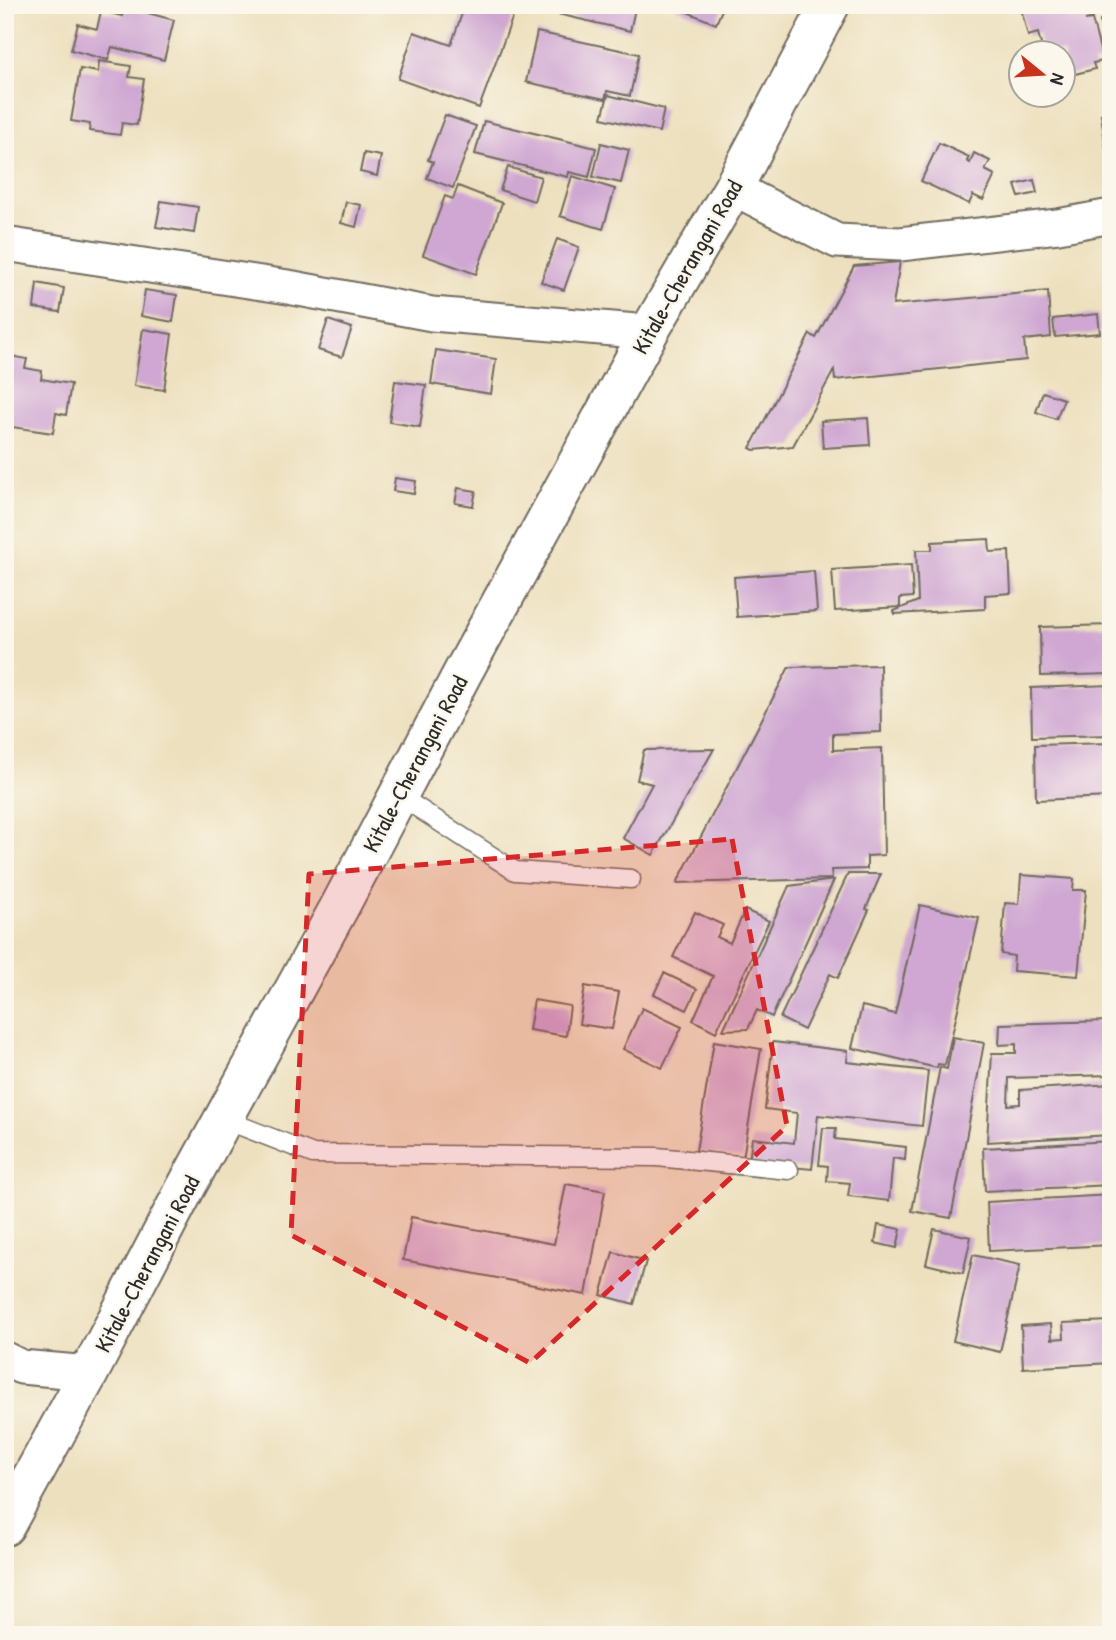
<svg xmlns="http://www.w3.org/2000/svg" width="1116" height="1640" font-family="'Patrick Hand',sans-serif">
	<rect width="100%" height="100%" fill="#fbf7ec"/>
	<filter id="ink" filterUnits="userSpaceOnUse"><feTurbulence type="fractalNoise" baseFrequency=".0143" numOctaves="2"/><feDisplacementMap in="SourceGraphic" scale="14" xChannelSelector="R" yChannelSelector="G"/><feConvolveMatrix kernelMatrix="1 2 1 2 8 2 1 2 1" color-interpolation-filters="sRGB"/></filter>
	<filter id="wash" filterUnits="userSpaceOnUse"><feTurbulence type="fractalNoise" baseFrequency=".00686" numOctaves="4" result="noise"/><feDisplacementMap in="SourceGraphic" scale="28" xChannelSelector="R" yChannelSelector="G"/><feGaussianBlur stdDeviation="1.57" result="paint"/><feColorMatrix in="noise" values="0 0 0 0 0 0 0 0 0 0 0 0 0 0 0 0 0 1.4 0 .05"/><feComposite in="paint" operator="in"/></filter>
	<g filter="url(#wash)">
		<rect width="100%" height="100%" fill="#ede0be"/>
		<g id="blocks">
			<g fill="#cfa7d2">
				<path d="M 465,5 L 517,5 L 479,108 L 398,79 L 414,32 L 451,45 Z"/>
				<path d="M 547,5 L 620,5 L 635,9 L 630,31 L 545,11 Z"/>
				<path d="M 676,5 L 724,5 L 716,24 L 675,7 Z"/>
				<path d="M 1020,5 L 1089,5 L 1093,18 L 1085,20 L 1092,19 L 1103,61 L 1093,63 L 1095,69 L 1067,76 L 1065,71 L 1064,72 L 1064,52 L 1043,52 L 1038,33 L 1028,36 Z"/>
				<path d="M 125,7 L 174,20 L 164,60 L 112,47 L 108,60 L 71,50 L 78,24 L 97,29 L 101,11 L 122,16 Z"/>
				<path d="M 1111,19 L 1111,79 L 1109,79 L 1100,21 Z"/>
				<path d="M 537,32 L 639,54 L 630,96 L 607,91 L 605,99 L 526,82 Z"/>
				<path d="M 99,61 L 131,66 L 129,77 L 144,79 L 137,125 L 122,123 L 120,135 L 89,131 L 90,124 L 71,121 L 80,69 L 98,72 Z"/>
				<path d="M 608,95 L 664,109 L 659,132 L 602,118 Z"/>
				<path d="M 1111,113 L 1111,171 L 1109,171 L 1101,114 Z"/>
				<path d="M 445,115 L 476,126 L 453,188 L 427,178 L 433,162 L 428,160 Z"/>
				<path d="M 484,121 L 596,148 L 589,177 L 569,172 L 568,177 L 475,154 Z"/>
				<path d="M 601,143 L 629,150 L 621,183 L 593,177 Z"/>
				<path d="M 939,143 L 969,157 L 967,161 L 970,163 L 974,153 L 990,161 L 985,170 L 995,175 L 983,200 L 973,195 L 969,204 L 921,181 Z"/>
				<path d="M 364,153 L 381,156 L 377,176 L 360,172 Z"/>
				<path d="M 508,167 L 541,177 L 534,201 L 500,190 Z"/>
				<path d="M 572,176 L 615,189 L 603,229 L 560,216 Z"/>
				<path d="M 1034,180 L 1037,193 L 1019,197 L 1015,185 Z"/>
				<path d="M 458,186 L 502,203 L 476,274 L 423,255 L 445,196 L 453,199 Z"/>
				<path d="M 161,201 L 198,207 L 194,233 L 156,227 Z"/>
				<path d="M 346,202 L 361,205 L 356,227 L 341,223 Z"/>
				<path d="M 557,239 L 579,247 L 564,290 L 541,282 Z"/>
				<path d="M 900,262 L 893,305 L 1048,291 L 1051,337 L 1024,340 L 1026,360 L 835,380 L 834,370 L 793,446 L 754,450 L 750,448 L 810,334 L 816,338 L 854,266 Z"/>
				<path d="M 37,283 L 64,288 L 60,312 L 34,308 Z"/>
				<path d="M 145,290 L 177,295 L 173,322 L 141,316 Z"/>
				<path d="M 1098,314 L 1100,333 L 1055,337 L 1053,319 Z"/>
				<path d="M 328,320 L 352,328 L 342,357 L 318,350 Z"/>
				<path d="M 143,329 L 172,334 L 164,390 L 134,386 Z"/>
				<path d="M 436,350 L 496,359 L 491,394 L 431,384 Z"/>
				<path d="M 5,355 L 27,359 L 25,368 L 42,371 L 41,379 L 71,384 L 66,415 L 56,413 L 53,433 L 5,426 Z"/>
				<path d="M 395,381 L 426,385 L 420,427 L 389,422 Z"/>
				<path d="M 1043,392 L 1064,399 L 1056,419 L 1036,412 Z"/>
				<path d="M 868,418 L 870,445 L 823,448 L 821,421 Z"/>
				<path d="M 395,478 L 416,481 L 414,494 L 393,491 Z"/>
				<path d="M 458,488 L 476,491 L 473,506 L 455,503 Z"/>
				<path d="M 989,539 L 990,552 L 1009,551 L 1011,593 L 985,595 L 985,609 L 895,614 L 894,611 L 918,601 L 916,550 L 932,550 L 932,542 Z"/>
				<path d="M 911,565 L 913,597 L 900,598 L 900,607 L 835,611 L 832,570 Z"/>
				<path d="M 814,571 L 817,611 L 737,617 L 734,577 Z"/>
				<path d="M 1111,625 L 1111,674 L 1041,676 L 1040,627 Z"/>
				<path d="M 880,665 L 881,732 L 833,734 L 833,750 L 882,748 L 884,855 L 867,856 L 867,869 L 831,870 L 832,879 L 677,883 L 789,667 Z"/>
				<path d="M 1111,685 L 1111,735 L 1032,737 L 1031,688 Z"/>
				<path d="M 1111,743 L 1111,797 L 1036,800 L 1035,745 Z"/>
				<path d="M 714,749 L 653,855 L 623,838 L 652,784 L 637,780 L 644,750 Z"/>
				<path d="M 848,874 L 881,874 L 866,909 L 869,910 L 838,978 L 830,974 L 804,1030 L 780,1018 Z"/>
				<path d="M 1021,875 L 1074,879 L 1073,890 L 1086,890 L 1078,976 L 1013,971 L 1014,956 L 1001,954 L 1005,903 L 1019,904 Z"/>
				<path d="M 834,880 L 772,1017 L 757,1010 L 748,1029 L 723,1030 L 789,886 Z"/>
				<path d="M 920,905 L 979,918 L 945,1065 L 938,1064 L 937,1068 L 852,1048 L 862,1006 L 895,1014 Z"/>
				<path d="M 745,910 L 769,921 L 716,1032 L 693,1020 L 713,976 L 673,957 L 695,912 L 723,925 L 717,937 L 730,943 Z"/>
				<path d="M 664,973 L 697,989 L 687,1010 L 654,994 Z"/>
				<path d="M 585,986 L 619,992 L 612,1029 L 579,1024 Z"/>
				<path d="M 534,1000 L 570,1006 L 566,1036 L 529,1030 Z"/>
				<path d="M 642,1008 L 682,1027 L 662,1068 L 623,1049 Z"/>
				<path d="M 1111,1021 L 1111,1075 L 1009,1078 L 1008,1105 L 1020,1104 L 1020,1090 L 1111,1084 L 1111,1135 L 987,1142 L 992,1053 L 1016,1053 L 1016,1044 L 999,1045 L 1000,1024 Z"/>
				<path d="M 953,1037 L 984,1043 L 951,1218 L 912,1211 L 940,1067 L 947,1069 Z"/>
				<path d="M 714,1041 L 761,1049 L 743,1158 L 696,1151 Z"/>
				<path d="M 773,1042 L 848,1051 L 847,1062 L 928,1071 L 922,1126 L 818,1115 L 812,1169 L 749,1163 L 752,1138 L 794,1143 L 797,1113 L 765,1109 Z"/>
				<path d="M 823,1128 L 836,1128 L 835,1139 L 906,1147 L 905,1160 L 893,1158 L 889,1201 L 848,1196 L 850,1183 L 827,1181 L 828,1166 L 819,1165 Z"/>
				<path d="M 1111,1141 L 1111,1185 L 985,1191 L 983,1148 Z"/>
				<path d="M 566,1184 L 605,1191 L 586,1295 L 403,1260 L 411,1217 L 554,1244 Z"/>
				<path d="M 1111,1195 L 1111,1245 L 989,1251 L 987,1202 Z"/>
				<path d="M 878,1225 L 901,1229 L 897,1248 L 875,1243 Z"/>
				<path d="M 934,1229 L 971,1237 L 963,1273 L 926,1264 Z"/>
				<path d="M 613,1252 L 646,1261 L 634,1304 L 601,1295 Z"/>
				<path d="M 973,1255 L 1020,1265 L 1000,1352 L 953,1341 Z"/>
				<path d="M 1111,1321 L 1111,1363 L 1023,1368 L 1021,1326 L 1051,1324 L 1052,1339 L 1064,1338 L 1063,1323 Z"/>
			</g>
		</g>
	</g>
	<g filter="url(#ink)">
		<use href="#blocks" fill-opacity="0" stroke="#6f6a5e" stroke-width="2"/>
		<g fill="none" stroke-linecap="round" stroke-linejoin="round">
			<g stroke="#6f6a5e" stroke-width="21">
				<g id="lane">
					<path d="M 398,795 L 515,871 L 631,879"/>
					<path d="M 223,1119 L 313,1154 L 657,1157 L 789,1170"/>
				</g>
			</g>
			<g stroke="#6f6a5e" stroke-width="37">
				<g id="street">
					<path d="M 733,188 L 837,241 L 900,244 L 1058,226 L 1111,216"/>
					<path d="M 5,244 L 288,287 L 432,314 L 649,332"/>
					<path d="M 5,1359 L 21,1367 L 89,1373"/>
				</g>
			</g>
			<g stroke="#6f6a5e" stroke-width="42">
				<path id="secondary" d="M 5,1526 L 89,1373 L 185,1189 L 340,906 L 462,674 L 649,332 L 733,188 L 830,5"/>
			</g>
			<use href="#lane" stroke="#fff" stroke-width="18"/>
			<use href="#street" stroke="#fff" stroke-width="33"/>
			<use href="#secondary" stroke="#fff" stroke-width="38"/>
		</g>
	</g>
	<path fill="#d62828" fill-opacity="0.2" stroke="#d62828" stroke-width="5" stroke-dasharray="14 9" stroke-linejoin="round" d="M 732,839 L 787,1126 L 530,1363 L 291,1235 L 309,874 Z"/>
	<g text-anchor="middle" stroke-width="5" stroke-linejoin="round" paint-order="stroke">
		<g font-size="23" fill="#2b2b2b" stroke="#fbf7ec">
			<text transform="translate(687 267) rotate(-60)" y="8">Kitale-Cherangani Road</text>
			<text transform="translate(415 764) rotate(-62)" y="8">Kitale-Cherangani Road</text>
			<text transform="translate(147 1264) rotate(-62)" y="8">Kitale-Cherangani Road</text>
		</g>
	</g>
	<rect width="1116" height="1640" fill="none" stroke="#fbf7ec" stroke-width="28"/>
	<g transform="translate(1042 74) rotate(108)"><circle r="33" fill="#fbf7ec" stroke="#a8a59f" stroke-width="2"/>
	<path d="M0-5L12 26L0 18L-12 26Z" fill="#c8321e"/>
	<text y="-10" font-size="19" font-weight="bold" text-anchor="middle" fill="#2b2b2b">N</text>
	</g>
</svg>
